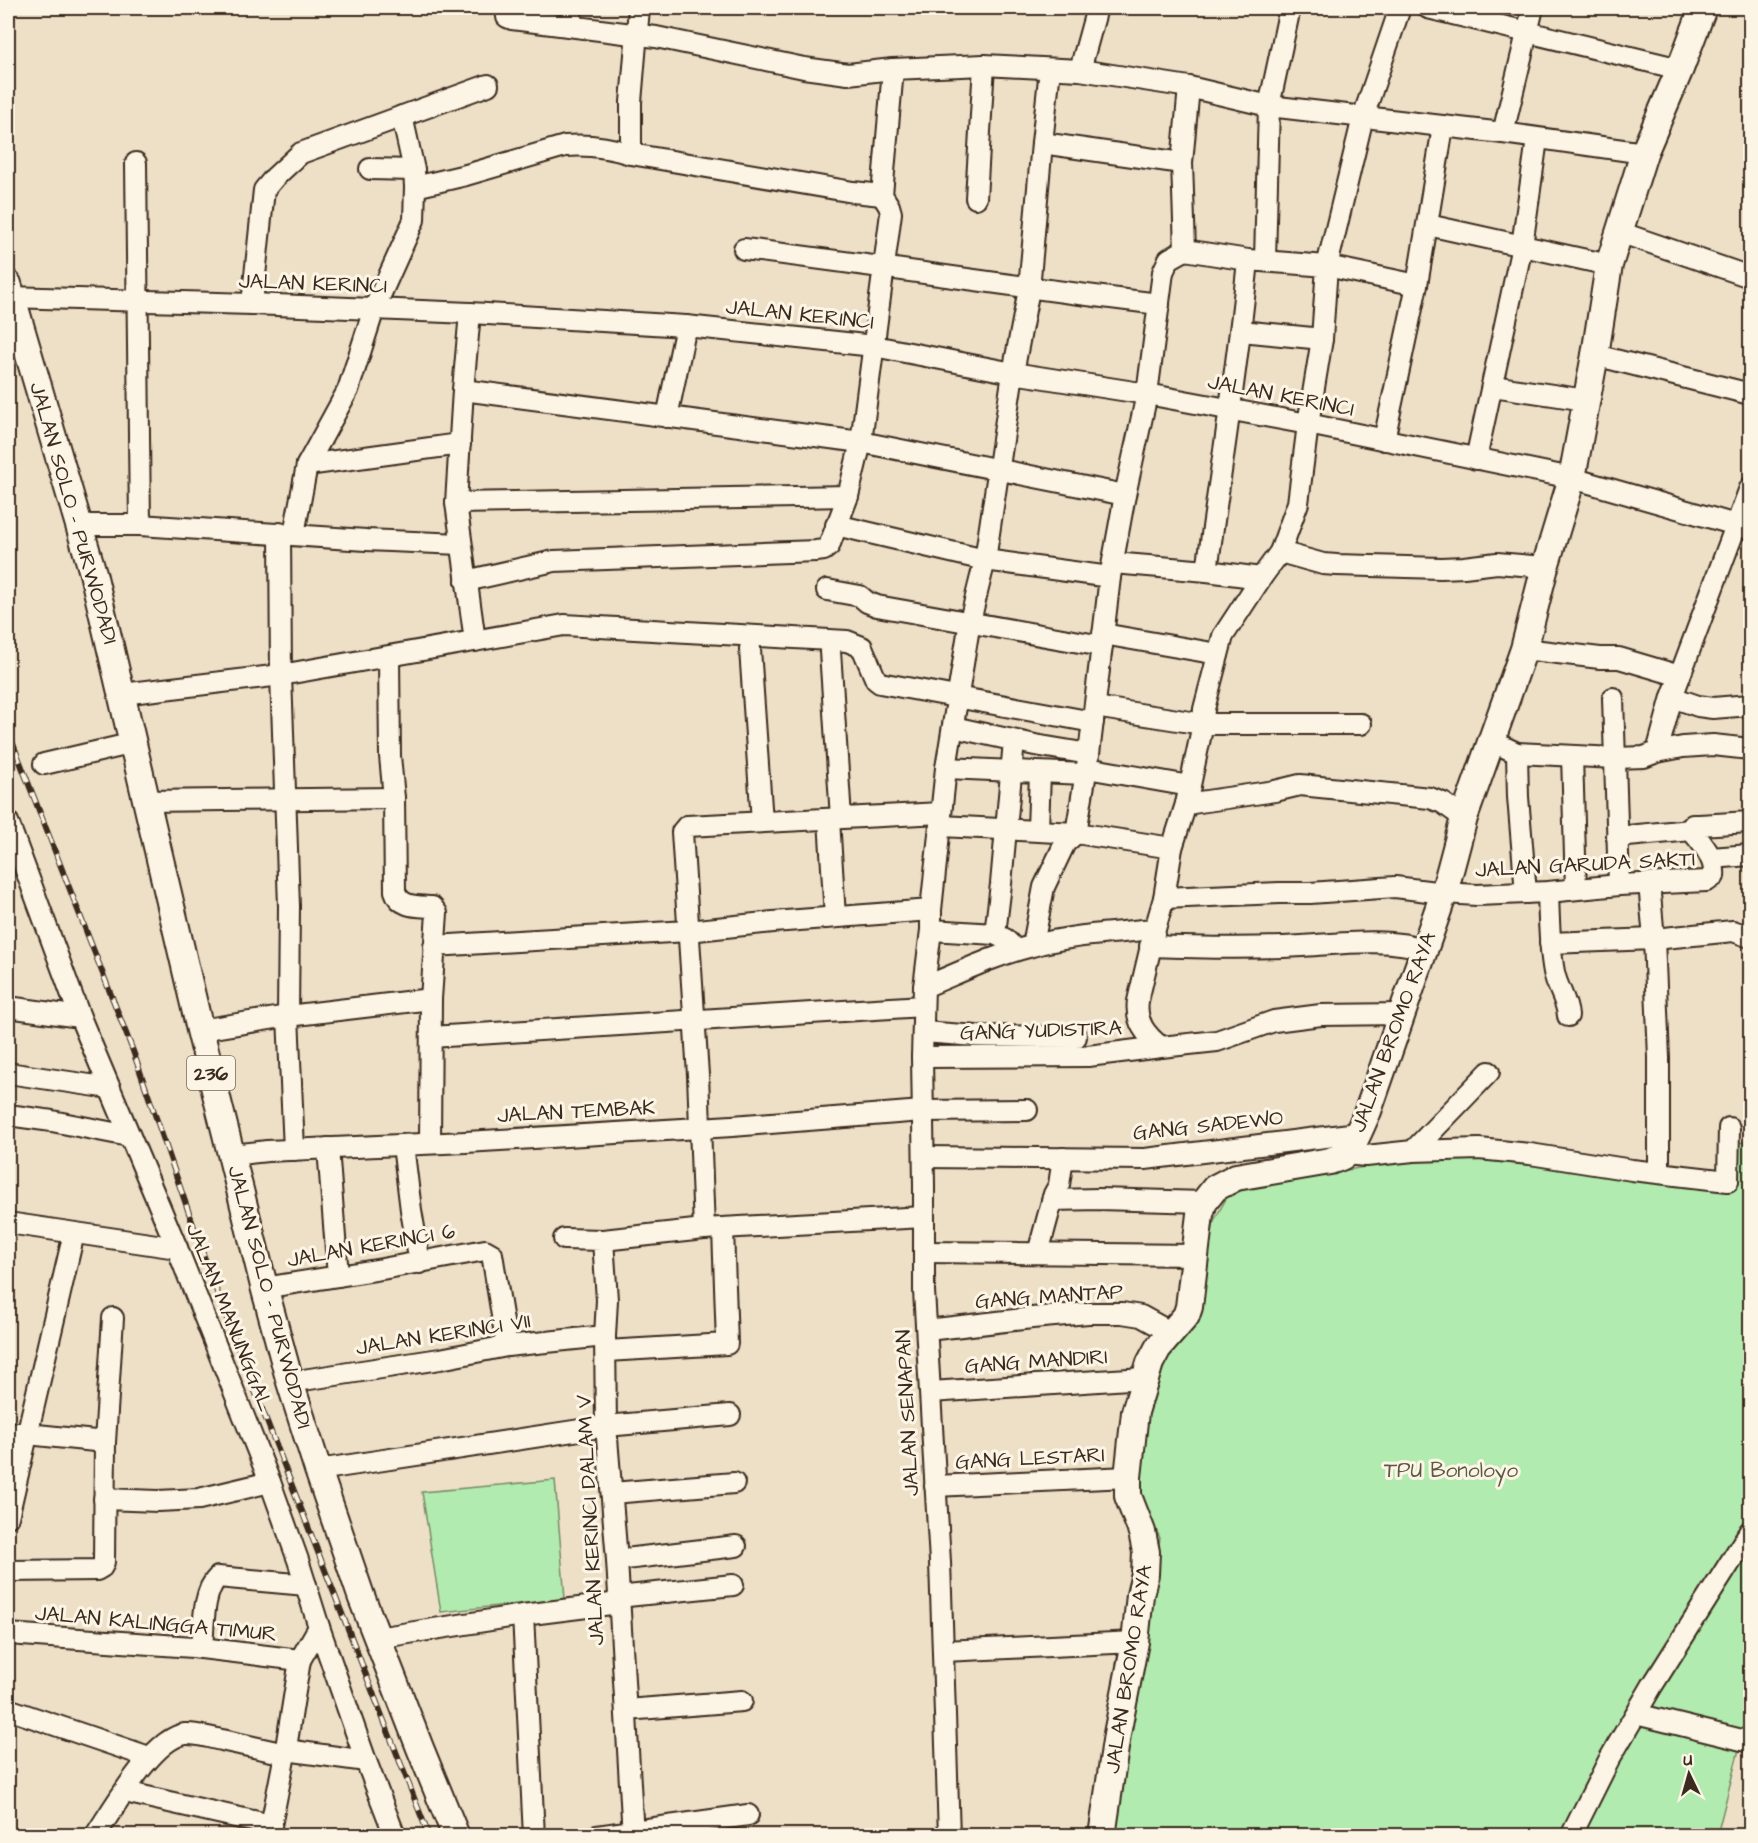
<svg xmlns="http://www.w3.org/2000/svg" width="1758" height="1843" font-family="'Architects Daughter',sans-serif">
	<rect width="100%" height="100%" fill="#ede0c7"/>
	<filter id="ink" filterUnits="userSpaceOnUse"><feTurbulence type="fractalNoise" baseFrequency=".0167" numOctaves="2"/><feDisplacementMap in="SourceGraphic" scale="12" xChannelSelector="R" yChannelSelector="G"/><feConvolveMatrix kernelMatrix="1 2 1 2 8 2 1 2 1" color-interpolation-filters="sRGB"/></filter>
	<g filter="url(#ink)">
		<g fill="#b2ebaf" stroke="#768a66" stroke-width="1.5">
			<path d="M 1736,1142 L 1750,1143 L 1750,1736 L 1743,1734 L 1717,1835 L 1113,1836 L 1160,1538 L 1142,1502 L 1140,1471 L 1145,1427 L 1159,1360 L 1198,1307 L 1214,1221 L 1228,1195 L 1257,1185 L 1437,1155 L 1513,1157 L 1731,1188 Z"/>
			<path d="M 555,1480 L 565,1599 L 441,1612 L 422,1492 Z"/>
		</g>
		<g fill="none" stroke-linecap="round" stroke-linejoin="round">
			<g stroke="#3b2a1e" stroke-width="24">
				<g id="minor">
					<path d="M 506,8 L 507,17 L 512,19 L 656,37 L 804,68 L 848,74 L 893,69 L 984,65 L 1080,70 L 1097,8"/>
					<path d="M 1400,8 L 1363,117 L 1327,266 L 1417,285"/>
					<path d="M 1428,8 L 1680,69"/>
					<path d="M 570,26 L 572,8"/>
					<path d="M 1080,70 L 1189,87 L 1269,106 L 1503,133 L 1644,153"/>
					<path d="M 402,116 L 414,170 L 415,187"/>
					<path d="M 1503,133 L 1533,8"/>
					<path d="M 1042,143 L 1182,163"/>
					<path d="M 631,154 L 631,102 L 639,8"/>
					<path d="M 136,163 L 140,525"/>
					<path d="M 370,169 L 414,170"/>
					<path d="M 976,198 L 984,65"/>
					<path d="M 1428,225 L 1609,265"/>
					<path d="M 1619,232 L 1750,277"/>
					<path d="M 744,249 C 883,266 1021,288 1159,304"/>
					<path d="M 1185,250 L 1248,260 C 1238,364 1221,467 1207,571 L 1261,578"/>
					<path d="M 1248,260 L 1327,266 L 1322,339 L 1308,424 L 1298,503 L 1280,552 L 1261,578 L 1223,636 L 1204,709 L 1203,724 L 1186,804 L 1172,848 L 1164,898 L 1155,929 L 1138,1001 C 1135,1022 1146,1035 1161,1047 L 1217,1041 L 1274,1021 L 1321,1015 L 1402,1014"/>
					<path d="M 1265,260 L 1269,106 L 1290,8"/>
					<path d="M 8,297 L 252,304 L 470,313 L 686,326 L 874,346 L 1013,373 L 1147,394 L 1308,424 L 1572,478 L 1750,529"/>
					<path d="M 252,304 L 264,190 L 275,177 L 301,153 L 488,85"/>
					<path d="M 470,313 L 463,390 L 456,503 L 475,641"/>
					<path d="M 1241,331 L 1322,339"/>
					<path d="M 1595,355 L 1750,394"/>
					<path d="M 1493,386 L 1586,400"/>
					<path d="M 463,390 L 861,442 L 1125,495"/>
					<path d="M 667,417 L 686,326"/>
					<path d="M 1384,440 L 1417,285 L 1443,127"/>
					<path d="M 1476,459 L 1522,246 L 1537,139"/>
					<path d="M 307,465 L 460,444"/>
					<path d="M 456,503 L 848,496"/>
					<path d="M 80,525 L 140,525 L 366,540 L 461,544"/>
					<path d="M 836,525 L 985,560 L 1110,577"/>
					<path d="M 280,533 L 281,675 L 289,906 L 288,1016 L 294,1150"/>
					<path d="M 294,534 L 307,465 L 348,390 L 374,309 L 414,220 L 415,187 L 466,175 L 565,146 C 588,144 609,147 631,154 L 853,192 L 882,195"/>
					<path d="M 1280,552 L 1323,564 L 1337,565 L 1441,568 L 1464,567 L 1497,563 L 1545,567"/>
					<path d="M 1113,563 L 1207,571"/>
					<path d="M 466,581 L 554,561 L 816,551 L 824,550 L 829,546 L 848,496 L 861,442 L 891,213 L 889,206 L 882,195 L 893,69"/>
					<path d="M 827,590 L 860,596 L 867,602 L 877,606 L 1102,646"/>
					<path d="M 1103,634 L 1218,654"/>
					<path d="M 750,649 L 762,822"/>
					<path d="M 1524,649 L 1600,658 L 1619,658 L 1680,676"/>
					<path d="M 830,651 L 841,818"/>
					<path d="M 389,657 L 390,756 L 394,798 L 395,891 C 400,908 418,906 432,907 L 437,913 L 431,999 L 430,1143"/>
					<path d="M 122,694 L 281,675 L 564,625 L 847,641 L 862,647 L 876,680 L 880,683 L 1093,722"/>
					<path d="M 1672,697 L 1698,706 L 1713,708 L 1750,705"/>
					<path d="M 1613,698 L 1619,885"/>
					<path d="M 1095,707 L 1203,724 L 1361,724"/>
					<path d="M 953,727 L 1035,745 L 1089,754"/>
					<path d="M 1014,741 L 1001,884 L 995,934 L 1005,939 L 1016,950"/>
					<path d="M 1491,741 L 1517,753 L 1615,758 L 1644,757 L 1657,752 L 1683,747 L 1713,745 L 1750,749"/>
					<path d="M 1657,752 L 1672,697 L 1750,488"/>
					<path d="M 1517,753 L 1518,797 L 1526,893"/>
					<path d="M 1572,756 L 1576,889"/>
					<path d="M 44,764 L 134,743"/>
					<path d="M 946,768 L 1085,774"/>
					<path d="M 1087,768 L 1190,786"/>
					<path d="M 147,801 L 394,798"/>
					<path d="M 1186,804 L 1275,791 L 1300,785 L 1430,798 L 1443,803 L 1464,818"/>
					<path d="M 829,819 L 835,917"/>
					<path d="M 8,822 L 80,1017 L 177,1248 L 270,1482 L 298,1560 L 319,1627 L 366,1761 L 395,1836"/>
					<path d="M 941,826 L 1076,833 L 1172,848"/>
					<path d="M 1038,829 L 1040,773"/>
					<path d="M 1617,837 L 1691,830"/>
					<path d="M 1711,858 L 1750,855"/>
					<path d="M 1649,883 L 1654,939 L 1659,1058 L 1659,1172"/>
					<path d="M 1548,892 C 1549,919 1549,946 1554,972 C 1557,988 1567,1000 1568,1016"/>
					<path d="M 1164,898 L 1279,893 L 1310,893 L 1395,887 L 1444,893 L 1477,895 L 1548,892 L 1619,885 L 1707,881 L 1714,876 C 1716,859 1702,843 1691,830 L 1691,828 L 1693,825 L 1699,825 L 1750,822"/>
					<path d="M 931,930 L 995,934"/>
					<path d="M 1550,943 L 1654,939 L 1733,931 L 1750,937"/>
					<path d="M 1033,945 L 1044,887 L 1065,843 L 1076,833 L 1089,754 L 1110,577 L 1125,495 L 1147,394 L 1163,272 L 1169,259 L 1185,250 L 1182,163 L 1189,87"/>
					<path d="M 434,946 L 688,931 L 773,922 L 931,910"/>
					<path d="M 1150,946 C 1201,948 1252,949 1302,946 C 1336,944 1393,937 1425,950"/>
					<path d="M 924,987 C 959,973 995,955 1032,946 C 1072,935 1113,933 1155,929"/>
					<path d="M 8,1007 L 80,1017"/>
					<path d="M 200,1030 L 288,1016 L 431,999"/>
					<path d="M 923,1032 L 977,1036 L 1076,1037"/>
					<path d="M 431,1037 L 923,1006"/>
					<path d="M 922,1057 L 1088,1056 L 1161,1047"/>
					<path d="M 8,1073 L 110,1088"/>
					<path d="M 8,1115 L 52,1121 L 129,1136"/>
					<path d="M 403,1145 L 411,1210 L 420,1263"/>
					<path d="M 328,1148 L 338,1276"/>
					<path d="M 1413,1151 L 1489,1072"/>
					<path d="M 1345,1154 L 1366,1156 L 1413,1151 L 1479,1149 L 1530,1154 L 1632,1170 L 1728,1181 L 1729,1128"/>
					<path d="M 232,1155 L 267,1151 L 466,1142 L 732,1126 L 922,1111 L 1027,1110"/>
					<path d="M 924,1157 L 1145,1159 L 1358,1133"/>
					<path d="M 1052,1200 L 1099,1199 L 1204,1202"/>
					<path d="M 924,1217 L 704,1229 L 698,1075 L 682,832 L 687,826 L 941,813"/>
					<path d="M 8,1223 L 177,1248"/>
					<path d="M 564,1239 L 603,1240 L 607,1300 L 605,1336 L 606,1426 L 617,1560 L 633,1836"/>
					<path d="M 603,1240 L 704,1229"/>
					<path d="M 924,1252 L 1196,1255"/>
					<path d="M 1038,1253 L 1054,1194 L 1059,1185 L 1063,1158"/>
					<path d="M 265,1290 L 276,1286 L 382,1269 L 485,1250 L 492,1254 L 507,1346"/>
					<path d="M 927,1330 L 1032,1318 L 1088,1313 L 1122,1313 L 1141,1316 L 1170,1332"/>
					<path d="M 606,1351 L 727,1344 L 723,1229"/>
					<path d="M 290,1382 L 440,1359 L 507,1346 L 605,1336"/>
					<path d="M 931,1392 L 1144,1378"/>
					<path d="M 8,1432 L 105,1442"/>
					<path d="M 318,1470 L 606,1426 L 730,1415"/>
					<path d="M 935,1486 L 1128,1477"/>
					<path d="M 612,1493 L 734,1483"/>
					<path d="M 104,1499 L 158,1501 L 199,1499 L 270,1482"/>
					<path d="M 8,1517 L 74,1233"/>
					<path d="M 617,1560 L 736,1546"/>
					<path d="M 8,1571 L 97,1570 L 102,1567 L 104,1562 L 105,1442 L 113,1318"/>
					<path d="M 618,1597 L 733,1585"/>
					<path d="M 523,1615 L 534,1836"/>
					<path d="M 8,1634 L 193,1647 L 300,1660"/>
					<path d="M 377,1638 L 523,1615 L 619,1603"/>
					<path d="M 202,1648 C 204,1627 202,1592 218,1577 L 306,1585"/>
					<path d="M 943,1651 L 1135,1642"/>
					<path d="M 8,1709 L 149,1757"/>
					<path d="M 626,1710 L 742,1701"/>
					<path d="M 1636,1714 L 1750,1742"/>
					<path d="M 286,1750 L 366,1761"/>
					<path d="M 125,1792 L 271,1825"/>
					<path d="M 95,1836 C 113,1809 153,1738 185,1734 C 197,1733 210,1738 222,1740 C 243,1745 264,1749 285,1754"/>
					<path d="M 269,1836 L 285,1754 L 300,1660 L 319,1627"/>
					<path d="M 597,1836 L 748,1815"/>
					<path d="M 949,1836 L 940,1562 L 924,1291 L 924,1185 L 922,1057 L 924,987 L 931,930 L 931,910 L 946,768 L 970,621 L 985,560 L 1013,373 L 1029,289 L 1042,143 L 1050,69"/>
					<path d="M 1571,1836 L 1610,1758 L 1652,1686 L 1750,1531"/>
				</g>
			</g>
			<g stroke="#3b2a1e" stroke-width="30">
				<g id="major">
					<path d="M 8,284 L 93,573 L 200,1030 L 265,1290 L 290,1382 L 318,1470 L 361,1596 L 420,1748 L 456,1836"/>
					<path d="M 1102,1836 L 1117,1734 L 1135,1642 L 1140,1595 L 1145,1574 L 1146,1552 L 1142,1532 L 1128,1496 L 1128,1477 L 1135,1412 L 1150,1363 L 1158,1348 L 1186,1316 L 1189,1307 L 1200,1214 L 1204,1202 L 1215,1188 L 1236,1177 L 1330,1161 C 1335,1159 1340,1158 1344,1155 C 1354,1146 1362,1124 1368,1111 L 1444,893 L 1464,818 L 1524,649 L 1545,567 L 1572,478 L 1595,355 L 1609,265 L 1644,153 L 1680,69 L 1703,8"/>
				</g>
			</g>
			<use href="#minor" stroke="#fcf5e5" stroke-width="20"/>
			<use href="#major" stroke="#fcf5e5" stroke-width="26"/>
			<g stroke="#3b2a1e" stroke-width="6">
				<path id="rail" d="M 8,731 L 133,1051 L 208,1268 L 237,1345 L 429,1836"/>
			</g>
			<use href="#rail" stroke="#fcf5e5" stroke-width="4" stroke-dasharray="11" stroke-linecap="butt"/>
		</g>
	</g>
	<g text-anchor="middle" stroke-width="6" stroke-linejoin="round" paint-order="stroke">
		<rect fill="#fcf5e5" stroke="#75675a" stroke-width="1.5" x="187" y="1056" width="48" height="34" rx="4.5"/>
		<g font-size="20" font-weight="bold" fill="#3b2a1e">
			<text x="211" y="1080">236</text>
		</g>
		<g font-size="21" fill="#3b2a1e" stroke="#fcf5e5">
			<text transform="translate(313 283) rotate(2)" y="7">JALAN KERINCI</text>
			<text transform="translate(800 314) rotate(6)" y="7">JALAN KERINCI</text>
			<text transform="translate(1281 395) rotate(11)" y="7">JALAN KERINCI</text>
			<text transform="translate(74 513) rotate(74)" y="7">JALAN SOLO - PURWODADI</text>
			<text transform="translate(1585 864) rotate(-3)" y="7">JALAN GARUDA SAKTI</text>
			<text transform="translate(1041 1030) rotate(-2)" y="7">GANG YUDISTIRA</text>
			<text transform="translate(1393 1032) rotate(-70)" y="7">JALAN BROMO RAYA</text>
			<text transform="translate(576 1111) rotate(-3)" y="7">JALAN TEMBAK</text>
			<text transform="translate(1208 1125) rotate(-6)" y="7">GANG SADEWO</text>
			<text transform="translate(371 1245) rotate(-10)" y="7">JALAN KERINCI 6</text>
			<text transform="translate(1049 1296) rotate(-4)" y="7">GANG MANTAP</text>
			<text transform="translate(270 1297) rotate(75)" y="7">JALAN SOLO - PURWODADI</text>
			<text transform="translate(230 1317) rotate(68)" y="7">JALAN MANUNGGAL</text>
			<text transform="translate(443 1334) rotate(-9)" y="7">JALAN KERINCI VII</text>
			<text transform="translate(1036 1361) rotate(-4)" y="7">GANG MANDIRI</text>
			<text transform="translate(907 1413) rotate(-93)" y="7">JALAN SENAPAN</text>
			<text transform="translate(1030 1458) rotate(-3)" y="7">GANG LESTARI</text>
			<text transform="translate(590 1520) rotate(-93)" y="7">JALAN KERINCI DALAM V</text>
			<text transform="translate(156 1623) rotate(5)" y="7">JALAN KALINGGA TIMUR</text>
			<text transform="translate(1128 1669) rotate(-81)" y="7">JALAN BROMO RAYA</text>
		</g>
		<g font-size="21" fill="#595a42" stroke="#fcf5e5">
			<text x="1451" y="1477">TPU Bonoloyo</text>
		</g>
	</g>
	<rect width="1758" height="1843" fill="none" stroke="#fcf5e5" stroke-width="30"/>
	<rect x="15" y="15" width="1728" height="1813" fill="none" stroke="#3b2a1e" stroke-width="2" filter="url(#ink)"/>
	<g transform="translate(1689 1774) rotate(355)" stroke="#fcf5e5" stroke-width="4.5" paint-order="stroke">
	<path d="M0-4.5L10 22L0 15L-10 22Z" fill="#3b2a1e"/>
	<text y="-9" font-size="16" font-weight="bold" text-anchor="middle" fill="#3b2a1e">U</text>
	</g>
</svg>
